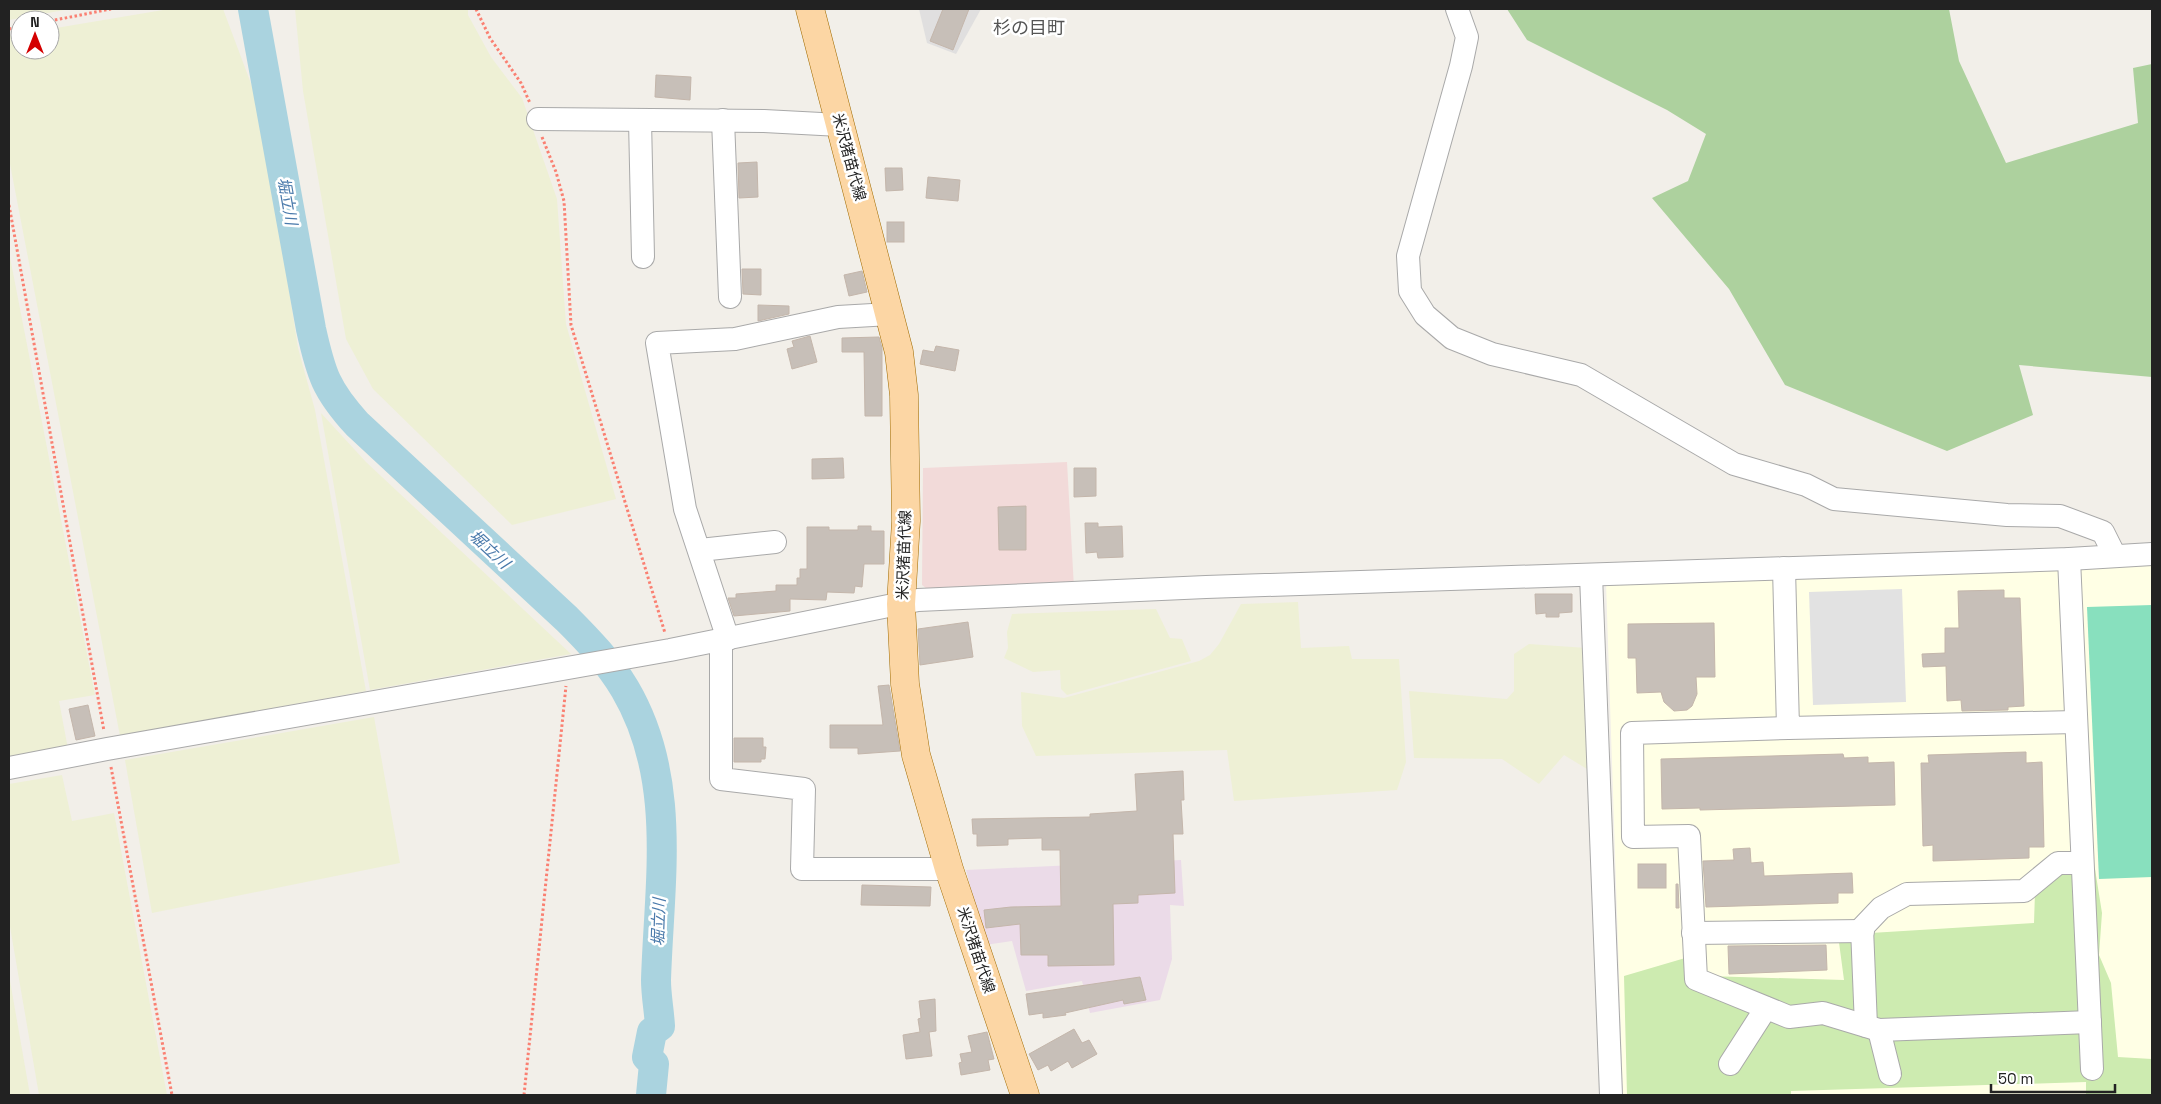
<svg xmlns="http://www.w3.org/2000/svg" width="2161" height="1104" font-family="'Space Grotesk','Noto Sans JP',sans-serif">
	<rect width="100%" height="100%" fill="#f2efe9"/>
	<path fill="#e0dfdf" d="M 919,9 L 981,9 L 956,54 L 927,43 Z"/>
	<path fill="#f2dad9" d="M 1067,462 L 1074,588 L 931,592 L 922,585 L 923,468 Z"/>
	<path fill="#ebdbe8" d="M 1181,860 L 1184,906 L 1170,905 L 1172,959 L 1160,1000 L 1090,1013 L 1082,981 L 1026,991 L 1012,941 L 985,945 L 966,870 Z"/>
	<path fill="#ffffe5" d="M 2152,563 L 2152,1095 L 1623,1095 L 1606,582 Z"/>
	<g fill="#eef0d5">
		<path d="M 9,9 L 70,9 L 9,20 Z"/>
		<path d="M 169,9 L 223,9 L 262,113 L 298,348 L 315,410 L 366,691 L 120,736 L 9,159 L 9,36 L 20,34 L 20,50 L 50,50 L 50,29 Z"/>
		<path d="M 295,9 L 468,9 L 468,15 L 491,57 L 522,98 L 557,199 L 566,324 L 616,499 L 512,525 L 373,389 L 346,339 L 303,91 Z"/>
		<path d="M 9,252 L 95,695 L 59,701 L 68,749 L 9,759 Z"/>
		<path d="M 321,413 L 366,462 L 571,654 L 370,690 Z"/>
		<path d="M 1298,602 L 1301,648 L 1349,646 L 1352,659 L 1399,659 L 1406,762 L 1397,790 L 1234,801 L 1227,750 L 1036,756 L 1022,726 L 1021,692 L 1064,698 L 1199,661 L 1210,655 L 1219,644 L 1241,604 Z"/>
		<path d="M 1156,609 L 1170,638 L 1182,639 L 1191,661 L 1067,695 L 1061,689 L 1060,670 L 1033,672 L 1004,658 L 1008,648 L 1007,632 L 1012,614 Z"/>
		<path d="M 1529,644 L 1587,648 L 1587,769 L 1564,755 L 1539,784 L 1502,759 L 1414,758 L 1409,691 L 1507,699 L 1514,691 L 1514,654 Z"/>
		<path d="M 374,717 L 400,863 L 152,913 L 125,760 Z"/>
		<path d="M 62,775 L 72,821 L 114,813 L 167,1095 L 39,1095 L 9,921 L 9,784 Z"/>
		<path d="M 9,975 L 30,1095 L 9,1095 Z"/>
	</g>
	<path fill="#cdebb0" d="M 2060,869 L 2095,869 L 2102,913 L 2099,955 L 2111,983 L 2118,1057 L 2152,1059 L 2152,1095 L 2086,1095 L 2086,1082 L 1791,1091 L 1791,1095 L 1627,1095 L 1624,976 L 1692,956 L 1707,976 L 1844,980 L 1838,935 L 2034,923 L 2035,892 Z"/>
	<path fill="#add19e" d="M 1507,9 L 1949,9 L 1959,61 L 2006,163 L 2138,123 L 2133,68 L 2152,64 L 2152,377 L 2019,365 L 2033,415 L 1947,451 L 1785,385 L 1729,289 L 1652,198 L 1688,181 L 1706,134 L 1667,110 L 1527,40 Z"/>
	<path fill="#88e0be" d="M 2152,605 L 2152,877 L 2099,879 L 2087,607 Z"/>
	<path fill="#e2e2e2" d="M 1902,589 L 1906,702 L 1813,705 L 1809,592 Z"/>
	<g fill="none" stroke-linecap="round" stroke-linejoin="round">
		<path stroke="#aad3df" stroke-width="30" d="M 253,9 L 311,329 C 321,374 326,390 357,424 L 567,619 C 589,641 609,662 625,689 C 678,779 659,882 656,980 C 656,995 659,1010 660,1026 L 652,1032 L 647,1057 L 654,1064 L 651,1095"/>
	</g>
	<g fill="#c7bfb8" stroke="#c4b6ab">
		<path d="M 943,9 L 969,9 L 953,50 L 930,41 Z"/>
		<path d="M 656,75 L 691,77 L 690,100 L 655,97 Z"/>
		<path d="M 757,162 L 758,197 L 739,198 L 738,163 Z"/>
		<path d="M 885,168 L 902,168 L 903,190 L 886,191 Z"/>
		<path d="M 928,177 L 960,180 L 958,201 L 926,198 Z"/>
		<rect x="887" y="222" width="17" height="20"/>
		<path d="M 742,269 L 761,269 L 761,295 L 743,294 Z"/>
		<path d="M 862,271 L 867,292 L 849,296 L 844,275 Z"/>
		<path d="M 758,305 L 789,306 L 789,314 L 758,321 Z"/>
		<path d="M 810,336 L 817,362 L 792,369 L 787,349 L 794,347 L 792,341 Z"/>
		<path d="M 879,337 L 882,348 L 882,416 L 865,416 L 864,352 L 842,352 L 842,338 Z"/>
		<path d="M 936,346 L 959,350 L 955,371 L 920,364 L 923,350 L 934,352 Z"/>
		<path d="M 843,458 L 844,478 L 812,479 L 812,459 Z"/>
		<path d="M 1074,468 L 1096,468 L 1096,496 L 1074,497 Z"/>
		<path d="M 1026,506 L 1026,550 L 999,550 L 998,507 Z"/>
		<path d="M 1085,523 L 1098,523 L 1098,527 L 1122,526 L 1123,557 L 1098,558 L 1097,552 L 1086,553 Z"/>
		<path d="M 858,526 L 871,526 L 871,531 L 884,531 L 884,564 L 864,564 L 862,587 L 855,586 L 854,593 L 827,592 L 826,600 L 790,599 L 790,611 L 734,616 L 728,598 L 736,598 L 736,594 L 776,591 L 776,585 L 797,585 L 797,578 L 800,578 L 800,569 L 807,569 L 807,527 L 829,527 L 829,530 L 858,530 Z"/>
		<path d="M 2004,590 L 2004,598 L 2020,598 L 2024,706 L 2008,707 L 2008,710 L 1962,711 L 1961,700 L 1947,701 L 1946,666 L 1923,667 L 1922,654 L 1945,653 L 1945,628 L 1959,628 L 1958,591 Z"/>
		<path d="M 1535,594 L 1572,594 L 1572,612 L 1559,613 L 1559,617 L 1546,617 L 1546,613 L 1536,614 Z"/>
		<path d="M 968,622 L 973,657 L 920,665 L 918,629 Z"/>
		<path d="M 1714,623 L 1715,677 L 1696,677 L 1697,694 L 1692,706 L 1687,710 L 1674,711 L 1664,702 L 1661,692 L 1637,693 L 1636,658 L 1628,658 L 1628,624 Z"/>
		<path d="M 889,685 L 900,751 L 858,754 L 858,748 L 830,748 L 830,725 L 883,725 L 878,686 Z"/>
		<path d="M 88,705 L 95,736 L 76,740 L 69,709 Z"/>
		<path d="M 734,738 L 763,738 L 763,747 L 766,747 L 765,759 L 761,759 L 761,762 L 734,762 Z"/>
		<path d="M 2026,752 L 2026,763 L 2042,762 L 2044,847 L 2029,847 L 2029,858 L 1933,861 L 1933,845 L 1923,846 L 1921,763 L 1929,763 L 1928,755 Z"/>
		<path d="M 1843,754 L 1844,758 L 1868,757 L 1868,763 L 1894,762 L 1895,805 L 1700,810 L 1700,808 L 1662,809 L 1661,759 Z"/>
		<path d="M 1183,771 L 1184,800 L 1181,800 L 1183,834 L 1173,834 L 1175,893 L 1138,895 L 1138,903 L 1113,904 L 1114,965 L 1048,966 L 1048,955 L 1021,955 L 1020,924 L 986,928 L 984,910 L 1011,907 L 1061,906 L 1060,850 L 1042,850 L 1042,838 L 1008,839 L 1008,845 L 977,846 L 977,834 L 973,834 L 972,819 L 1090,817 L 1090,814 L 1137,811 L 1135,774 Z"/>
		<path d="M 1750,848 L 1751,863 L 1763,862 L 1764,876 L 1852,873 L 1853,893 L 1838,893 L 1838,903 L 1706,907 L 1703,861 L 1734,860 L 1733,849 Z"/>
		<rect x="1638" y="864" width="28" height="24"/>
		<path d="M 1676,884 L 1678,884 L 1679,908 L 1676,908 Z"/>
		<path d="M 862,885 L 931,887 L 930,906 L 861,905 Z"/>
		<path d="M 1826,945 L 1827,970 L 1729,974 L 1728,946 Z"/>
		<path d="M 1140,977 L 1146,1000 L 1124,1004 L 1123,1000 L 1065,1013 L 1066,1015 L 1043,1018 L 1043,1013 L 1029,1015 L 1026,994 Z"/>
		<path d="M 935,999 L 936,1031 L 929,1032 L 932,1056 L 906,1059 L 903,1035 L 920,1032 L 918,1019 L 921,1018 L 919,1001 Z"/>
		<path d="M 1074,1029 L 1082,1043 L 1089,1040 L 1097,1054 L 1072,1068 L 1068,1061 L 1051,1071 L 1048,1065 L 1038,1070 L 1029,1054 Z"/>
		<path d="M 987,1032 L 994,1059 L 988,1060 L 990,1070 L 961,1075 L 959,1063 L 962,1062 L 960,1054 L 972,1052 L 968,1036 Z"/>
	</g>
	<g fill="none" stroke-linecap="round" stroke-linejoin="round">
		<g stroke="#a9a9a9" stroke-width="24">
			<g id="minor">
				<path d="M 1457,9 L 1467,37 L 1461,66 L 1408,256 L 1410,291 L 1425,315 L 1452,338 L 1492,354 L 1581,375 L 1734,464 L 1806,485 L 1834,499 L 2007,515 L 2060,516 L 2103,532 L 2115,556"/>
				<path d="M 538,119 L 764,121 L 840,125"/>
				<path d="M 640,120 L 643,257"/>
				<path d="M 723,120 L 730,297"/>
				<path d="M 700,550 L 775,542"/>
				<path d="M 2069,559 L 2092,1069"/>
				<path d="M 1784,568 L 1788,728 L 2076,722"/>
				<path d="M 1591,575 L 1611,1095"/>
				<path d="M 728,639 L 685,509 L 657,343 L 735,339 L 838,317 L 890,314"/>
				<path d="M 721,640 L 721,779 L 804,789 L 802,869 L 949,869"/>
				<path d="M 1788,728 L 1632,733 L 1633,837 L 1689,836 L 1696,979 L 1789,1017 L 1823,1013 L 1879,1030 L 2090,1022"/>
				<path d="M 9,768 L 107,749 L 670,650 L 918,600 L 1206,587 L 2069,559 L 2152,554"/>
				<path d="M 1693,933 L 1863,931"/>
				<path d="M 1866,1026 L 1862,928 L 1881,908 L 1907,894 L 2024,891 L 2058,863 L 2082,863"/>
				<path d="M 1879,1030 L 1890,1074"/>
				<path d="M 1730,1064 L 1766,1008"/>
			</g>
		</g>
		<g stroke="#a06b00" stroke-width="29">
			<path id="major" d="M 810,9 L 899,352 L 904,395 L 906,521 L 901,604 L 905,684 L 916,755 L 949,869 L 1025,1095"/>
		</g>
		<g stroke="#fa8072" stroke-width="3" stroke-dasharray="2.5 2.5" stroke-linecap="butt">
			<path d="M 476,9 L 490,38 L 521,83 L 530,103"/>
			<path d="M 50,21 L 111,9"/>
			<path d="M 9,29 L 20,27"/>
			<path d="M 542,137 L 556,172 L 564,201 L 571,325 L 665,633"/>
			<path d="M 9,205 L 104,731"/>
			<path d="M 111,767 L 172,1095"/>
			<path d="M 524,1095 L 566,686"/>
		</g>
		<use href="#minor" stroke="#fff" stroke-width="22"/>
		<use href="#major" stroke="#fcd6a4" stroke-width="28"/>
	</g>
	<g text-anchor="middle" stroke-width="5" stroke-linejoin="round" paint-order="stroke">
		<g font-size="15" fill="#222" stroke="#fff">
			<text transform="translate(849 157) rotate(75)" y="5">米沢猪苗代線</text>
			<text transform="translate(904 555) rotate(-88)" y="5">米沢猪苗代線</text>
			<text transform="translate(976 950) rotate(72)" y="5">米沢猪苗代線</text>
		</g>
		<g font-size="16" font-style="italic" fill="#4a7aab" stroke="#fff">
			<text transform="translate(288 201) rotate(80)" y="6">堀立川</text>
			<text transform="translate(490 549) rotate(43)" y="6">堀立川</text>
			<text transform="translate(658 922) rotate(-88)" y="6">堀立川</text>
		</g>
		<g font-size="18" fill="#555" stroke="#fff">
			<text x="1029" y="34">杉の目町</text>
		</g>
	</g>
	<rect width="2161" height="1104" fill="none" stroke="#222222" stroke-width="20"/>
	<g transform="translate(35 35)"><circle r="24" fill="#ffffff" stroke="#a7a7a7"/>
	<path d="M0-4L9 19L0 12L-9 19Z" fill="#d40000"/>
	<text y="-8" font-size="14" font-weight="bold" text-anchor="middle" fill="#222222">N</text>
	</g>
	<path d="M1991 1084v8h124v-8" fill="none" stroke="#222222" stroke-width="2.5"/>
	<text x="1998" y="1084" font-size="15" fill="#222222" stroke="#ffffff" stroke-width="4" paint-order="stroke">50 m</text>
</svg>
